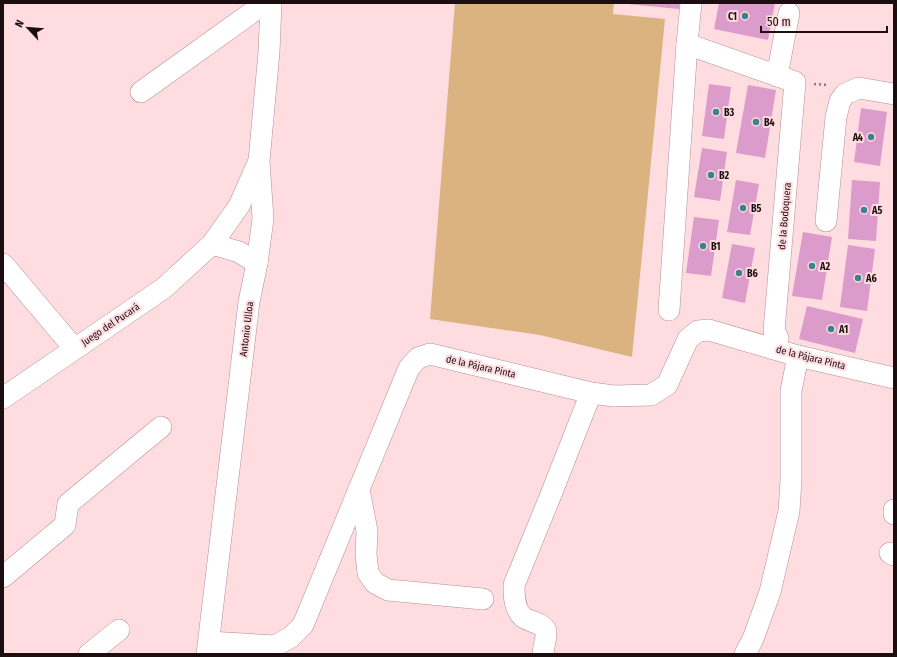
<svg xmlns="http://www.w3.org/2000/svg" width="897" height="657" font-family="'Fira Sans Condensed',sans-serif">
	<rect width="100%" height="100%" fill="#fedce0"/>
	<path fill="#dab381" d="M 455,3 L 614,3 L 613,14 L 665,19 L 632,357 L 540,335 L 430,319 Z"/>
	<g fill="#dc9ccb">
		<path d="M 627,3 L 680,3 L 679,9 L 627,4 Z"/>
		<path d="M 719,3 L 775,3 L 768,40 L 714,29 Z"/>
		<path d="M 709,84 L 731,87 L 724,139 L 702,136 Z"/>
		<path d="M 748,85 L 776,90 L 765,158 L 736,153 Z"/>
		<path d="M 861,108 L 887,112 L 880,166 L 854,162 Z"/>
		<path d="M 702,148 L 727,152 L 720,201 L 694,197 Z"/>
		<path d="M 736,180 L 759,184 L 750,235 L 727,232 Z"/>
		<path d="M 852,180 L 880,182 L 876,241 L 848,239 Z"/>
		<path d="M 694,217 L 719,220 L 711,276 L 686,273 Z"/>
		<path d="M 803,232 L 832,237 L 822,300 L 792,296 Z"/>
		<path d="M 732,244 L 755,248 L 745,303 L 722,298 Z"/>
		<path d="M 848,245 L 875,249 L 867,311 L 840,307 Z"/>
		<path d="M 807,306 L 863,319 L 855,353 L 799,339 Z"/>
	</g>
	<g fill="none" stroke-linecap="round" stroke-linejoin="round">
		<g stroke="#b58e93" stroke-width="22">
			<g id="minor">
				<path d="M 687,44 L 691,3"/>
				<path d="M 777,76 L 789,13"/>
				<path d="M 141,92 L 265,3"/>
				<path d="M 826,221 L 836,117 L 840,101 L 845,94 L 859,88 L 894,94"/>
				<path d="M 212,244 L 239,252 L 257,263"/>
				<path d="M 3,264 L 74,348"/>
				<path d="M 669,310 L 687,44 L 795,82 L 774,331 L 778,338 L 777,349"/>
				<path d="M 3,398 L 164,288 L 212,244 L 239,206 L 258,163"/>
				<path d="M 359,489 L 367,531 L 366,554 L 368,573 L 375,583 L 388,590 L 483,599"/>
				<path d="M 894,514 L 894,510"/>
				<path d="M 890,553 L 894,555"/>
				<path d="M 3,577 L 65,525 L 68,504 L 161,427"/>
				<path d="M 209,642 L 275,646 L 291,637 L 303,625 L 409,368 L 418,358 L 430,354 L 591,393 L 614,396 L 651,395 L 667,385 L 688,339 L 698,331 L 709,330 L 798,356 L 894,378"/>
				<path d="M 89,654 L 119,630"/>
				<path d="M 207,654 L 249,302 L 257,263 L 263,219 L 259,161 L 269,52 L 271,3"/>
				<path d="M 543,654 C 543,650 547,635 546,632 C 545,623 529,622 523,617 C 514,609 514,595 514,585 L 550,497 L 591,393"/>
				<path d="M 745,654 L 753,639 L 770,592 L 789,511 L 791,480 L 791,391 L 798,356"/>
			</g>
		</g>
		<path stroke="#8e7679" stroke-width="2.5" stroke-dasharray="2 3" stroke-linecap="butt" d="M 814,84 L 829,85"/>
		<use href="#minor" stroke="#fff" stroke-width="21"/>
	</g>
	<g fill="#3b828d" stroke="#fedce0" stroke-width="1.5">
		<circle cx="745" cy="16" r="4"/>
		<circle cx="716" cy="112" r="4"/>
		<circle cx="756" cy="122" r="4"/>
		<circle cx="871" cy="137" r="4"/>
		<circle cx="711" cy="175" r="4"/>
		<circle cx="743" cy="208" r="4"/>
		<circle cx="864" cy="210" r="4"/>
		<circle cx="703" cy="246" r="4"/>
		<circle cx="812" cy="266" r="4"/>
		<circle cx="739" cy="273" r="4"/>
		<circle cx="858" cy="278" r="4"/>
		<circle cx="831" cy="329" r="4"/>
	</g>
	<g text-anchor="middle" stroke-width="4" stroke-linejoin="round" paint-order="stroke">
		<g font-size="10" font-weight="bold" fill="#1b0d10" stroke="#fedce0" text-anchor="start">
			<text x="737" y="20" text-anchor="end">C1</text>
			<text x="724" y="116">B3</text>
			<text x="764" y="126">B4</text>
			<text x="863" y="141" text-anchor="end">A4</text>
			<text x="719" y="179">B2</text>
			<text x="751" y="212">B5</text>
			<text x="872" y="214">A5</text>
			<text x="711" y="250">B1</text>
			<text x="820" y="270">A2</text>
			<text x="747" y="277">B6</text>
			<text x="866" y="282">A6</text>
			<text x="839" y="333">A1</text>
		</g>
		<g font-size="10" fill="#1b0d10" stroke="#fedce0">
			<text transform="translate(784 216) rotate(-85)" y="4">de la Bodoquera</text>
			<text transform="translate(110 324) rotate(-34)" y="4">Juego del Pucará</text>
			<text transform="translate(246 329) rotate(-83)" y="4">Antonio Ulloa</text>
			<text transform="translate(811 357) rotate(14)" y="4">de la Pájara Pinta</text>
			<text transform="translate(481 366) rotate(13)" y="4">de la Pájara Pinta</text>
		</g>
	</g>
	<rect width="897" height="657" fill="none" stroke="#1b0d10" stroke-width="8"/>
	<g transform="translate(28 28) rotate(296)" stroke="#fedce0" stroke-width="3" paint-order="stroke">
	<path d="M0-3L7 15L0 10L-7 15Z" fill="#1b0d10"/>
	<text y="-6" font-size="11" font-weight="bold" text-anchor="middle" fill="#1b0d10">N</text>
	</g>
	<path d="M761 26v6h126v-6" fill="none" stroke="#1b0d10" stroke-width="2"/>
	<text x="767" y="26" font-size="12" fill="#1b0d10" stroke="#fedce0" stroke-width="3" paint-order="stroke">50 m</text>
</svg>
